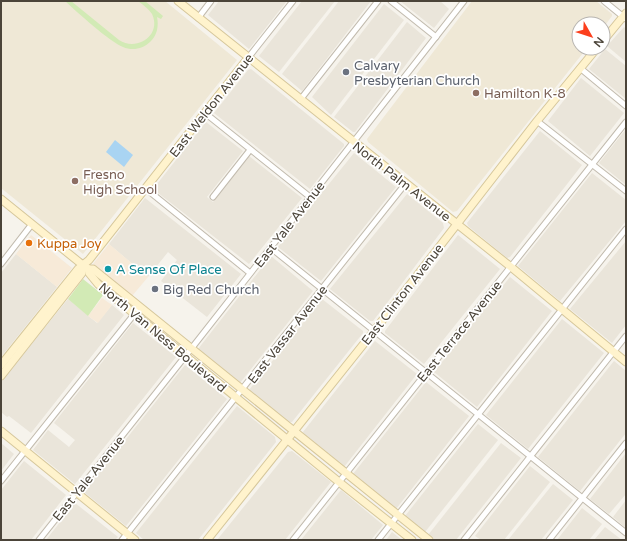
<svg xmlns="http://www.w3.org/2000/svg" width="627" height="541" font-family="'Varela Round',sans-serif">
	<rect width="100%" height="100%" fill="#f6f3ec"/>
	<g fill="#eae5da">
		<path d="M 219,1 L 287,1 L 249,49 L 208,15 Z"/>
		<path d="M 302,1 L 335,1 L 279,72 L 259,56 Z"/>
		<path d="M 339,1 L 371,1 L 302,91 L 282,74 Z"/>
		<path d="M 400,1 L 440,1 L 449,9 L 434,28 Z"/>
		<path d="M 384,4 L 404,20 L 331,115 L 312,97 Z"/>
		<path d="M 407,22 L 426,38 L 355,132 L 353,132 L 334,117 Z"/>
		<path d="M 624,27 L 626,29 L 626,62 L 607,46 Z"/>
		<path d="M 605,49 L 626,66 L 626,99 L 589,69 Z"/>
		<path d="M 251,69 L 344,144 L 344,146 L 310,189 L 214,113 L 248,70 Z"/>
		<path d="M 581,78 L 624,113 L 590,156 L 548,121 Z"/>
		<path d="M 206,122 L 243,151 L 207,197 L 213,202 L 249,156 L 302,198 L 249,264 L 153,189 Z"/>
		<path d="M 626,129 L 626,185 L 599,163 Z"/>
		<path d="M 540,131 L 582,165 L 510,257 L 507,258 L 468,226 L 467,223 Z"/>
		<path d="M 354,153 L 396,187 L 321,281 L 278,247 Z"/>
		<path d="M 592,173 L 626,200 L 626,221 L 560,301 L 518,266 Z"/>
		<path d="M 407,194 L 443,223 L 444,228 L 397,290 L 373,321 L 370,321 L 330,289 Z"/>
		<path d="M 145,198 L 241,274 L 207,317 L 161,281 L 177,260 L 168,252 L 148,277 L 109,244 Z"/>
		<path d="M 458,235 L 500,269 L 424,364 L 385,333 L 385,331 Z"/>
		<path d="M 626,241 L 626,325 L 612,343 L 570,309 Z"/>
		<path d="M 16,254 L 57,287 L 1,357 L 1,273 Z"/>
		<path d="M 271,256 L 313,291 L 240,383 L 198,349 Z"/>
		<path d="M 510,277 L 552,311 L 477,407 L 434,372 Z"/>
		<path d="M 68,299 L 97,323 L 112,305 L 124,315 L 31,433 L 9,416 L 7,417 L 1,412 L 1,382 Z"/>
		<path d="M 322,299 L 363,331 L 363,333 L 292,422 L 288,422 L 249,390 Z"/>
		<path d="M 562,319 L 604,353 L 528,449 L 486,415 Z"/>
		<path d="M 133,323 L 176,357 L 75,484 L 33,450 L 48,430 L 69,447 L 75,440 L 54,423 Z"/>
		<path d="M 375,341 L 417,374 L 344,467 L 304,435 L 303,432 Z"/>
		<path d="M 614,361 L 626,371 L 626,433 L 580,491 L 538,457 Z"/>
		<path d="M 185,365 L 227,399 L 126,526 L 84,492 Z"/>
		<path d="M 426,382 L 469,416 L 396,509 L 353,474 Z"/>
		<path d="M 237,406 L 275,437 L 276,442 L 198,540 L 144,540 L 136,533 Z"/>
		<path d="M 478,424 L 498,440 L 425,532 L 405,516 Z"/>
		<path d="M 1,443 L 14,454 L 1,471 Z"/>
		<path d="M 501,443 L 521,458 L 456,540 L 434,540 L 428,535 Z"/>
		<path d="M 292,451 L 331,482 L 285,540 L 217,540 L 288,452 Z"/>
		<path d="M 626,453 L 626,494 L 609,514 L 590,499 Z"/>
		<path d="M 24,461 L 66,495 L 31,540 L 2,540 L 1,539 L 1,490 Z"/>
		<path d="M 530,466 L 550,482 L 504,540 L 481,540 L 475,536 Z"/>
		<path d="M 553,484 L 573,500 L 541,540 L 508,540 Z"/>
		<path d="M 341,490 L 383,525 L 371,540 L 301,540 Z"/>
		<path d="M 626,500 L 626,528 L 613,517 Z"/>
		<path d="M 75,503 L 118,537 L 115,540 L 46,540 Z"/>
		<path d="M 582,508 L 602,524 L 589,540 L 557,540 Z"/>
		<path d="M 605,527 L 622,540 L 594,540 Z"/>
		<path d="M 392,532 L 402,540 L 386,540 Z"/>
	</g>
	<g fill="#f7ead8">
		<path d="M 31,235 L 72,268 L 57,287 L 16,254 Z"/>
		<path d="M 109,244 L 148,277 L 132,296 L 93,264 Z"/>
		<path d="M 102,298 L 112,305 L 98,323 L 88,316 Z"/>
	</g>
	<g fill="#efe8d6">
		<path d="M 1,1 L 165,1 L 237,60 L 83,254 L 1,188 Z"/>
		<path d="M 472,1 L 596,1 L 612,14 L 612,16 L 603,28 L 603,24 L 579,24 L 579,48 L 587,48 L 457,211 L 453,212 L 368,142 L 367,139 Z"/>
	</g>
	<g fill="#d2eab5">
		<path d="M 65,1 L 71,1 L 119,40 C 137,52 162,35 152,14 C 149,9 143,5 138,1 L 145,1 L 163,16 L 161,19 L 157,17 C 159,26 157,36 150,42 C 143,49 132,51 123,47 C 110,42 77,12 65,1 Z"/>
		<path d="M 83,279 L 103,295 L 88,316 L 68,299 Z"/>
	</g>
	<path fill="#a9d4f2" d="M 115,140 L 133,155 L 124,167 L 106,152 Z"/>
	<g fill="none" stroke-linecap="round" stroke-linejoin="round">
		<g stroke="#c2bbae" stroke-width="7">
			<g id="street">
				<path d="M 391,1 L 436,37"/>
				<path d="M 604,1 L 626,19"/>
				<path d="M 198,18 L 211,1"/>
				<path d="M 248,58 L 293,1"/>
				<path d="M 580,68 L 626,106"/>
				<path d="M 300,100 L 378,1"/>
				<path d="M 205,113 L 310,197"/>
				<path d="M 537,121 L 626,191"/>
				<path d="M 145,188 L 250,273"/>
				<path d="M 213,197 L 250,150"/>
				<path d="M 271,248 L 626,533"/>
				<path d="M 1,264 L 32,224"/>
				<path d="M 1,481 L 140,307"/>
				<path d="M 39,540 L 191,349 L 464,1"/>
				<path d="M 122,540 L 406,183"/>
				<path d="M 293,540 L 626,122"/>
				<path d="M 378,540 L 626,229"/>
				<path d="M 464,540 L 626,336"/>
				<path d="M 549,540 L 626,443"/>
			</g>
		</g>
		<g stroke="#d6c79b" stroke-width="9">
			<g id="secondary">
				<path d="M 178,1 L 511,267 L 626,362"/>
				<path d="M 603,41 L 626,13"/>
				<path d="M 1,199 L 79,262 L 89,269 L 93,269 L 429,540"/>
				<path d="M 89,269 L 89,273 L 98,284 L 339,482 L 412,540"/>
				<path d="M 1,365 L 78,269 L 89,260 L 248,58"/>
				<path d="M 1,376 L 82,273 L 84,265"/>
				<path d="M 1,431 L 135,540"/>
				<path d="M 207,540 L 374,331 L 537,121 L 597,48"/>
			</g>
		</g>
		<use href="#street" stroke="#fff" stroke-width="5"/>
		<use href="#secondary" stroke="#fff3cd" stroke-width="7"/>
	</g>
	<g fill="#6b7280" stroke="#fff" stroke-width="1.5">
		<circle cx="346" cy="72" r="4"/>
		<circle cx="155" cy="289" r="4"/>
	</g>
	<g fill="#8d6e63" stroke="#fff" stroke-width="1.5">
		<circle cx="476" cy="93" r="4"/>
		<circle cx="75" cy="181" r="4"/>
	</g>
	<circle fill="#e8710a" stroke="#fff" stroke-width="1.5" cx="29" cy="243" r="4"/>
	<circle fill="#0f9aa8" stroke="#fff" stroke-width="1.5" cx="108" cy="269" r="4"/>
	<g text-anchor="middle" stroke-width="3.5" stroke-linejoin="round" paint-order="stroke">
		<g font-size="13" fill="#5b616d" stroke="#fff" text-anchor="start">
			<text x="354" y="70">Calvary<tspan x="354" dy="15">Presbyterian Church</tspan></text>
			<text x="163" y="294">Big Red Church</text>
		</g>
		<g font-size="13" fill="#785e54" stroke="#fff" text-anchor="start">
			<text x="484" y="98">Hamilton K-8</text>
			<text x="83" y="179">Fresno<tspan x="83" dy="15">High School</tspan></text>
		</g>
		<g font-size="13" fill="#4b4439" stroke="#fff">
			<text transform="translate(211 105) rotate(-52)" y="5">East Weldon Avenue</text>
			<text transform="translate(402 181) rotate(38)" y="5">North Palm Avenue</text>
			<text transform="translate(289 224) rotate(-52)" y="5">East Yale Avenue</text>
			<text transform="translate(402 294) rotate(-52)" y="5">East Clinton Avenue</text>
			<text transform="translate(459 331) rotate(-51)" y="5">East Terrace Avenue</text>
			<text transform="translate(287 334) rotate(-52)" y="5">East Vassar Avenue</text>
			<text transform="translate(163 337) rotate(40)" y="5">North Van Ness Boulevard</text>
			<text transform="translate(88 478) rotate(-51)" y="5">East Yale Avenue</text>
		</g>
		<g font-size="13" fill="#c56008" stroke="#fff" text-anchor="start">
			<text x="37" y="248">Kuppa Joy</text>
		</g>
		<g font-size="13" fill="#0d838f" stroke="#fff" text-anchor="start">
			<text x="116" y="274">A Sense Of Place</text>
		</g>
	</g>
	<rect width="627" height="541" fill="none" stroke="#4b4439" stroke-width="4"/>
	<g transform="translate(591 36) rotate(129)"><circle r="19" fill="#ffffff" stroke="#b7b4b0"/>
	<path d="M0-3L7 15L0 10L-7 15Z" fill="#fc3f1d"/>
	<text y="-6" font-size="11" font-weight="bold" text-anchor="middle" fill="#4b4439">N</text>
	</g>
</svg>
